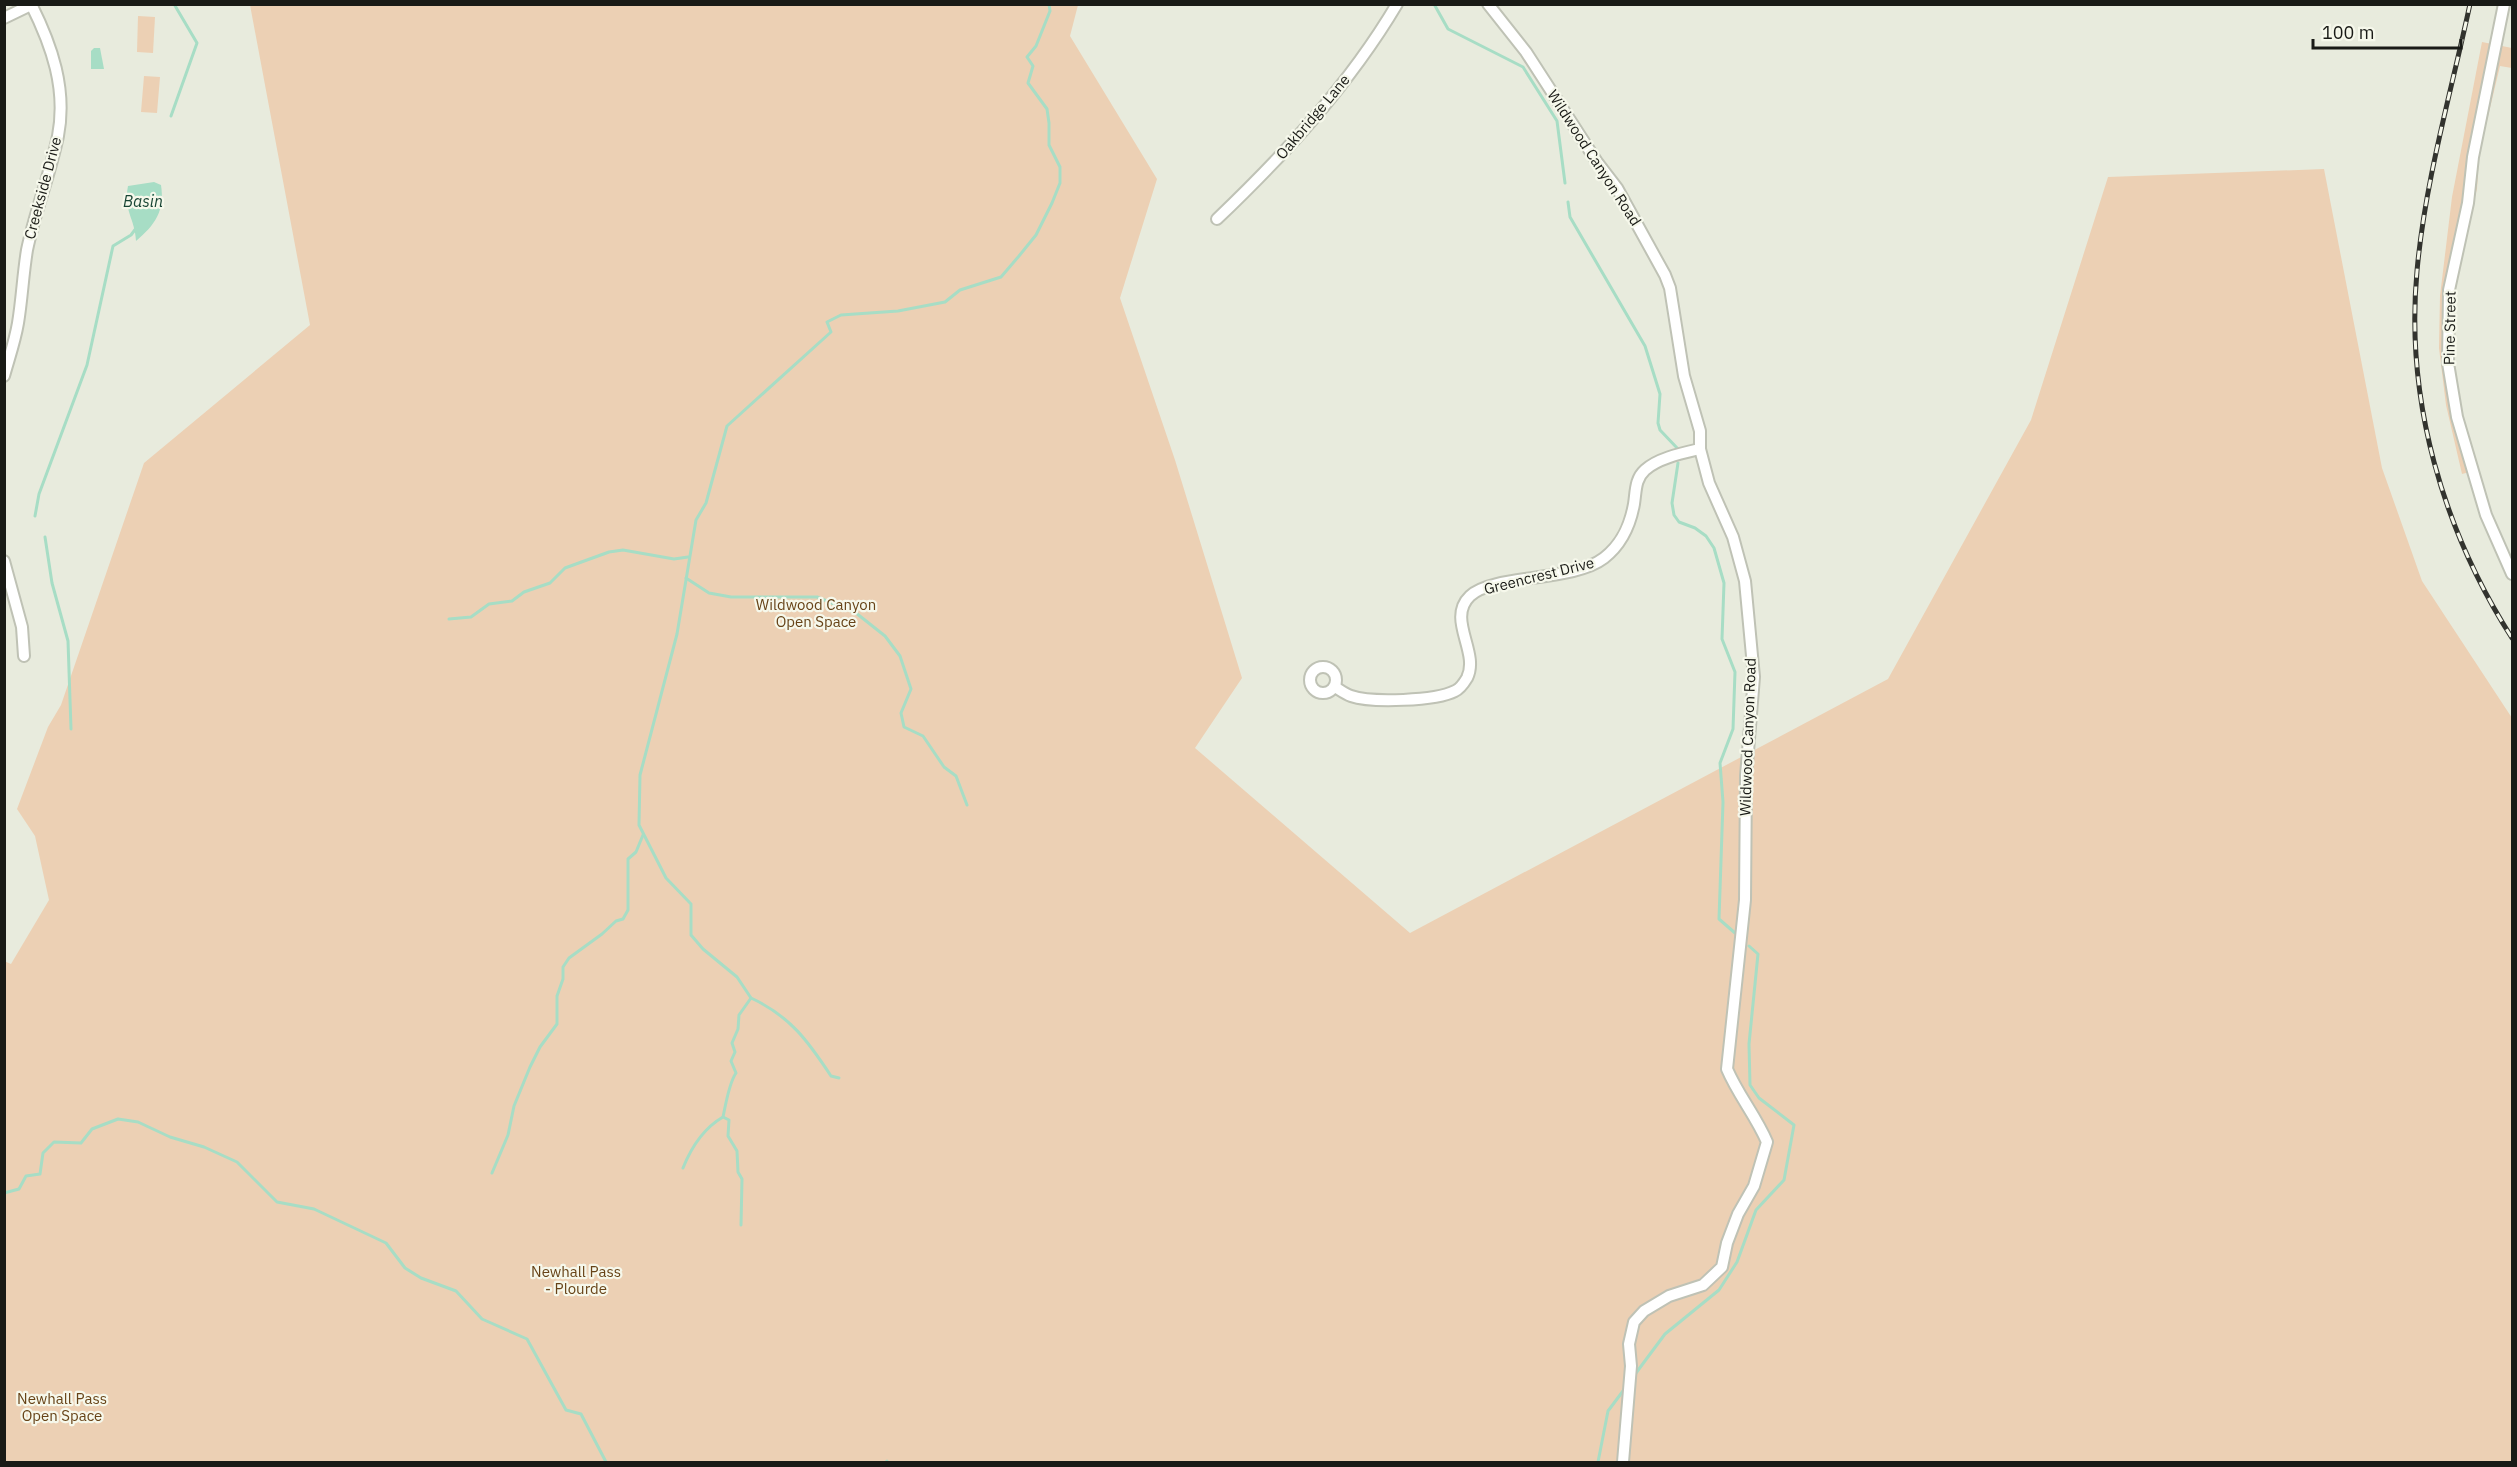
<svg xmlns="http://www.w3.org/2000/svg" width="2517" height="1467" font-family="'IBM Plex Sans',sans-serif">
	<rect width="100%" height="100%" fill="#e8ebdd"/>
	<g fill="#ecd0b4">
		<path d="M 250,5 L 1078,5 L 1070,36 L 1157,179 L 1120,298 L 1175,460 L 1242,678 L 1195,748 L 1410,933 L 1888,679 L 2031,420 L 2108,177 L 2324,169 L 2382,468 L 2422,581 L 2512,718 L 2512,1462 L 5,1462 L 4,961 L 11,964 L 49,900 L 35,836 L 17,809 L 48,727 L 61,705 L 144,463 L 310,325 Z"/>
		<path d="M 138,16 L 155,17 L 153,53 L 137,52 Z"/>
		<path d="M 2482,42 L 2512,48 L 2512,68 L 2500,66 L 2479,154 L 2477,189 L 2457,265 L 2453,296 L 2453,348 L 2459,404 L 2477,470 L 2462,474 L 2446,405 L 2439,348 L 2440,296 L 2452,197 Z"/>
		<path d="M 144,76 L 160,77 L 157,113 L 141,112 Z"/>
	</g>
	<g fill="#a7ddc5">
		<path d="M 94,48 L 100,48 L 104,69 L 91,69 L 91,51 Z"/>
		<path d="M 154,182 L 161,185 C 165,211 155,225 136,241 C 135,218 123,211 128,186 Z"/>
	</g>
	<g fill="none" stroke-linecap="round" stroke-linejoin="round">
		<g stroke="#a7ddc5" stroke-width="3">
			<path d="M 1434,4 L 1448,29 L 1523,67 L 1557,121 L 1565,183"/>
			<path d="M 171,116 L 197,43 L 174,4"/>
			<path d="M 1568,202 L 1570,217 L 1645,346 L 1660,394 L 1658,423 L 1660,430 L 1678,449"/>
			<path d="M 1678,463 L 1672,503 L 1674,515 L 1679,522 L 1695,528 L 1706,536 L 1714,548 L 1724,583 L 1722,639 L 1735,672 L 1733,729 L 1720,763 L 1723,802 L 1719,919 L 1735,933"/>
			<path d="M 35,516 L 39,494 L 87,365 L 113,246 L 131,235 L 137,227"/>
			<path d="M 45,537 L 52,583 L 68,641 L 71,729"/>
			<path d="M 686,578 L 709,593 L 731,597 L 817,597 L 856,613 L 885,636 L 900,656 L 911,689 L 901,713 L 904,727 L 923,736 L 944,767 L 956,776 L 967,805"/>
			<path d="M 449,619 L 471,617 L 489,604 L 512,601 L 524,592 L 550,583 L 565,568 L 609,552 L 623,550 L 674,559 L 688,557"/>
			<path d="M 751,998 C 790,1016 808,1041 831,1076 L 839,1078"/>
			<path d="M 723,1117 L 729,1120 L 728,1136 L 737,1151 L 738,1172 L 742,1179 L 741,1225"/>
			<path d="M 683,1168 C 691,1148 704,1128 723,1117 C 726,1103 729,1083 736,1073 L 731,1061 L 735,1052 L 732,1043 L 738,1029 L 739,1015 L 751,998 L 737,977 L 703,949 L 691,935 L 691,904 L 666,878 L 639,825 L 640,775 L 677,634 L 696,520 L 706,503 L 727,426 L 831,332 L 827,322 L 841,315 L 898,311 L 945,302 L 960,290 L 1001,277 L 1019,256 L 1036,235 L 1052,203 L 1060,183 L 1060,167 L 1049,145 L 1049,123 L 1047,109 L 1028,83 L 1033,66 L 1027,57 L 1036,46 L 1050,11 L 1049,4"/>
			<path d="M 492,1173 L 508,1135 L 514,1106 L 530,1067 L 540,1047 L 557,1024 L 557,996 L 563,979 L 563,967 L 569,958 L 602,934 L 616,921 L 623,919 L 628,910 L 628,859 L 636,852 L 643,835"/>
			<path d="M 4,1193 L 19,1189 L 26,1176 L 40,1174 L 43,1153 L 54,1142 L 81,1143 L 92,1129 L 118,1119 L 138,1122 L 170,1137 L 204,1147 L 237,1162 L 277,1202 L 314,1209 L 386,1243 L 405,1268 L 421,1278 L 456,1291 L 482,1319 L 527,1339 L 566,1410 L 581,1414 L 606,1462"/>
			<path d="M 1633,1377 L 1665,1334 L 1719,1290 L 1737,1262 L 1756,1210 L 1784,1180 L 1794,1125 L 1759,1098 L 1750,1085 L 1749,1044 L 1758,954 L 1749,946"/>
			<path d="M 886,1462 L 887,1461"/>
			<path d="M 1598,1462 L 1608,1411 L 1626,1387"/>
		</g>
		<g stroke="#bfc2b5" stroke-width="14">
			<g id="minor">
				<path d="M 1488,4 L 1526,52 L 1597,162 L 1617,188 L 1665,275 L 1670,288 L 1684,376 L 1700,431 L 1700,449 L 1709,483 L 1733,537 L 1745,581 L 1754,677 L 1746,776 L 1745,900 L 1727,1069 C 1738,1095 1756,1116 1767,1142 L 1754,1186 L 1738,1214 L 1727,1243 L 1722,1267 L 1703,1285 L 1669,1296 L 1644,1311 L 1634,1322 L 1629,1344 L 1631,1366 L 1623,1462"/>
				<path d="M 2504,4 L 2473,157 L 2468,203 L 2449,290 L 2448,363 L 2457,417 L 2486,515 L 2512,574"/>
				<path d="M 4,18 L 33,4"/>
				<path d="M 1217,219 C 1284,155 1349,85 1397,4"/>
				<path d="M 4,376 C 9,358 15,341 18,323 C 22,299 23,274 27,250 C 35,211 50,175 58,136 C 67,89 52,46 31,4"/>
				<path d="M 4,561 L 22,627 L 24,656"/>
				<circle cx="1323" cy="680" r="13"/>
				<path d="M 1335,687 C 1340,690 1345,694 1351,696 C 1371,703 1436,701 1455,691 C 1460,689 1464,683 1467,678 C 1480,652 1446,619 1470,596 C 1493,574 1573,582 1604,558 C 1622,544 1630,526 1634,504 C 1636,491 1635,479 1645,470 C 1658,458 1683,453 1700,449"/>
			</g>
		</g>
		<use href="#minor" stroke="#fff" stroke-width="10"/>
		<g stroke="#32332e" stroke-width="5">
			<path id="rail" d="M 2470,4 C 2451,93 2425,181 2417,271 C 2405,400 2443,530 2512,638"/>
		</g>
		<use href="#rail" stroke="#f6f8eb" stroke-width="3" stroke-dasharray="9" stroke-linecap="butt"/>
	</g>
	<g text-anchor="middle" stroke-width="4.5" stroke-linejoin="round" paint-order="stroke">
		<g font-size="15" fill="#191a16" stroke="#f6f8eb">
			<text transform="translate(1313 117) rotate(-50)" y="5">Oakbridge Lane</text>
			<text transform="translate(1594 158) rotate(57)" y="5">Wildwood Canyon Road</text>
			<text transform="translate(43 188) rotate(-75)" y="5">Creekside Drive</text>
			<text transform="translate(2450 328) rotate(-89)" y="5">Pine Street</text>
			<text transform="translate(1539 576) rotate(-14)" y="5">Greencrest Drive</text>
			<text transform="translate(1748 737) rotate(-88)" y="5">Wildwood Canyon Road</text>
		</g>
		<g font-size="15" fill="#674317" stroke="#f6f8eb">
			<text x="816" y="610">Wildwood Canyon<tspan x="816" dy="17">Open Space</tspan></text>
			<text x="576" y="1277">Newhall Pass<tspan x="576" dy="17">- Plourde</tspan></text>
			<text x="62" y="1404">Newhall Pass<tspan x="62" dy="17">Open Space</tspan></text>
		</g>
		<g font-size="16" font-style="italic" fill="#184534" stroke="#f6f8eb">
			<text x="143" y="207">Basin</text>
		</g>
	</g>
	<rect width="2517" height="1467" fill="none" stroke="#191a16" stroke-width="12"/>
	<path d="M2313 39v9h148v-9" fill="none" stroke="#191a16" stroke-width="3"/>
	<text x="2322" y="39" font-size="18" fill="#191a16" stroke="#f6f8eb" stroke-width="4.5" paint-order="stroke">100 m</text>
</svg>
